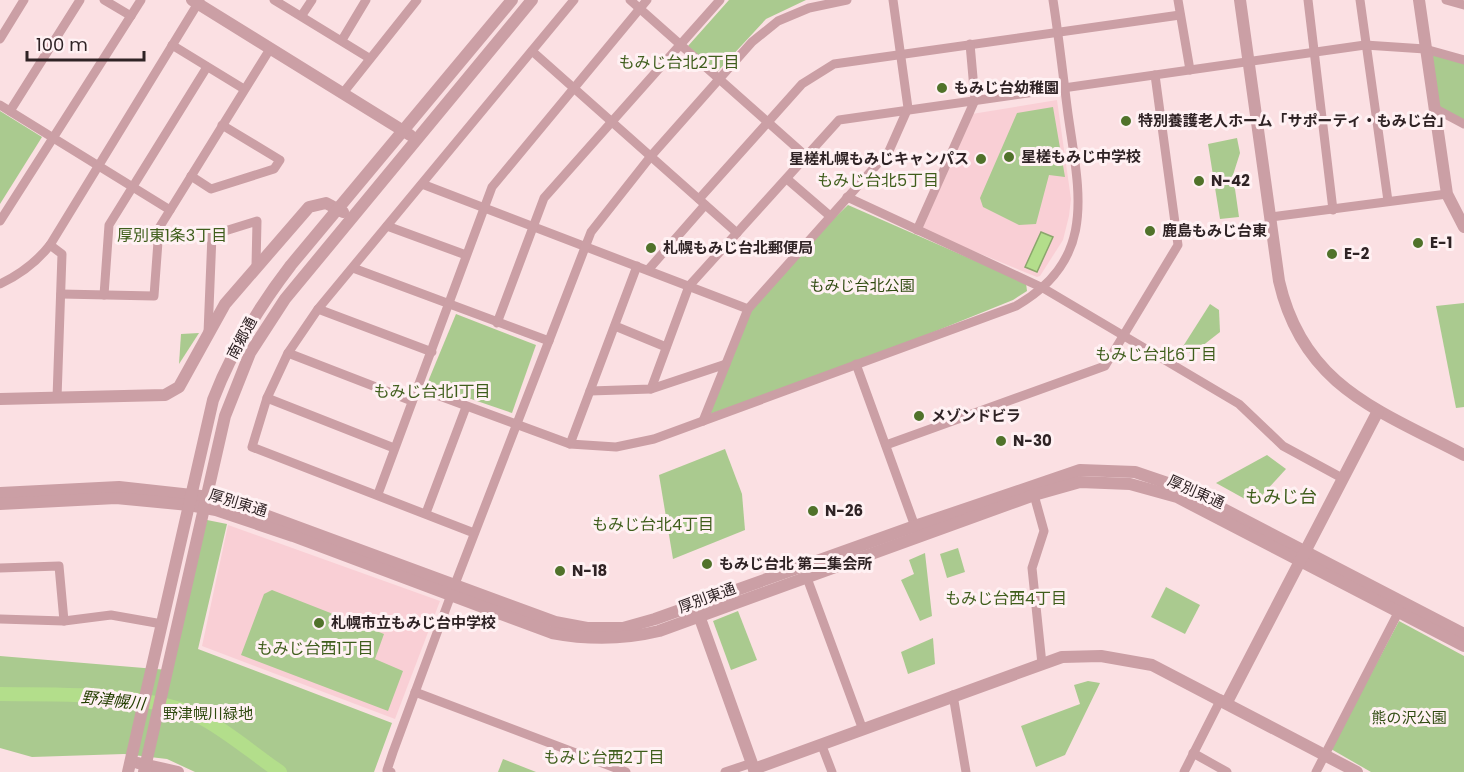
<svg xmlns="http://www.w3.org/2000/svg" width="1464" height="772" font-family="Poppins,'Noto Sans JP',sans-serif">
	<rect width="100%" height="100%" fill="#fbe0e3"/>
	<g fill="#f9cfd5">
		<path d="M 1057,100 L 1071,199 L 1069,216 L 1063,240 L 1040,276 L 1037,277 L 920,229 L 972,114 Z"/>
		<path d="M 228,525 L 440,601 L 395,719 L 202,646 Z"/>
	</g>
	<g fill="#aaca8f">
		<path d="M 729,0 L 806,0 L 766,19 L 717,72 L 688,46 Z"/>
		<path d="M 1425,49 L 1464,60 L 1464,124 L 1434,108 Z"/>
		<path d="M 1053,107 L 1065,177 L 1049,175 L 1036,224 L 1019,225 L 983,207 L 980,198 L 1017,113 Z"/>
		<path d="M 0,111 L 42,137 L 0,204 Z"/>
		<path d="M 1237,138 L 1240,153 L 1233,175 L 1239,217 L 1220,219 L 1208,144 Z"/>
		<path d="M 848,205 L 1026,283 L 1027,291 L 1013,300 L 894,348 L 705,416 L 749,309 L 808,243 Z"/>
		<path d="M 1464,303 L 1464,407 L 1456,408 L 1436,306 Z"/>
		<path d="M 1210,304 L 1219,310 L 1220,332 L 1192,354 L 1182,348 Z"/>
		<path d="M 456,314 L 536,345 L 512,413 L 427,384 Z"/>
		<path d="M 199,333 L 179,364 L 181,334 Z"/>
		<path d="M 725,449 L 742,494 L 745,530 L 673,559 L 659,475 Z"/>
		<path d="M 1267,455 L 1286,469 L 1254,504 L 1216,483 Z"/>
		<path d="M 207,520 L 227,524 L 198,649 L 392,723 L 374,772 L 195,772 L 167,759 L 124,754 L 32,757 L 0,748 L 0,656 L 168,670 Z"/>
		<path d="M 958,548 L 965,572 L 947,578 L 940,554 Z"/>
		<path d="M 925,553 L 932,616 L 920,621 L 901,580 L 914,574 L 909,560 Z"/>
		<path d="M 1166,587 L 1200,605 L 1185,634 L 1151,617 Z"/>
		<path d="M 272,590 L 384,634 L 375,659 L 403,671 L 388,711 L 241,655 L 264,594 Z"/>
		<path d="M 738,611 L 757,660 L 731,670 L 713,621 Z"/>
		<path d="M 1399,621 L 1464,656 L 1464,772 L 1371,772 L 1331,749 Z"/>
		<path d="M 933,638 L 935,664 L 908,674 L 901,652 Z"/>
		<path d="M 1088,681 L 1100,683 L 1065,755 L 1036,767 L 1021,726 L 1080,704 L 1074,685 Z"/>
		<path d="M 503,759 L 536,772 L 498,772 Z"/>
	</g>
	<path fill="#b3de8b" stroke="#8ba66c" stroke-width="1.5" d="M 1041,232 L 1053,237 L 1037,272 L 1025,267 Z"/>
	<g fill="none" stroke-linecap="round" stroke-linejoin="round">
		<path stroke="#b3de8b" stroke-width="14" d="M 0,694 C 59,695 152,691 204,719 C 231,734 255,755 280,772"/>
		<g stroke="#cb9fa5" stroke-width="9">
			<path d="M 104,0 L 131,16"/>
			<path d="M 274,0 L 369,58"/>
			<path d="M 630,0 L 806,156"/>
			<path d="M 1178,0 L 1190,70"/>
			<path d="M 1308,0 L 1333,210"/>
			<path d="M 1360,0 L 1388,201"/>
			<path d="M 1446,0 L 1464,5"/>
			<path d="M 302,15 L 312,0"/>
			<path d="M 0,39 L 24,0"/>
			<path d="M 342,40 L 366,0"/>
			<path d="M 172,45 L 244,89"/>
			<path d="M 532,51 L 737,233"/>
			<path d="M 343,93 L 417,0"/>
			<path d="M 0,105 L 170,210"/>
			<path d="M 1434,108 L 1464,124"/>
			<path d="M 10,111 L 80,0"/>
			<path d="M 191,176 L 211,189 L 274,169 L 280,160 L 222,125"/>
			<path d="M 787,179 L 830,216"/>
			<path d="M 422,184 L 748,309"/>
			<path d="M 847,197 L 1043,288 L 1239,404 L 1283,446 L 1342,478"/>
			<path d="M 699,199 L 802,84 L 834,64 L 1180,15"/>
			<path d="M 1271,217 L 1447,194"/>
			<path d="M 0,221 L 141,0"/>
			<path d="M 387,226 L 466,255"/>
			<path d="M 917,230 L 975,100 L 970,44"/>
			<path d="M 50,245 L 62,254 L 57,398"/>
			<path d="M 353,268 L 549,341"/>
			<path d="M 648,270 L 705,205"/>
			<path d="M 0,284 C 21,274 36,263 50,245 L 200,0"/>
			<path d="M 61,294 L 154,296 L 159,228 L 270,49"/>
			<path d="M 104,295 L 109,225 L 207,67"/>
			<path d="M 318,309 L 432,352"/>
			<path d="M 497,323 L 544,198 L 720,0"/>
			<path d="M 615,326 L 666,347"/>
			<path d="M 208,333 L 212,235 L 257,221 L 256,266"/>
			<path d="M 288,353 L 412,401"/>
			<path d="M 856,364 L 917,532"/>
			<path d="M 418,388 L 570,444 L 616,447 L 654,439 L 1016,306 C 1098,259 1079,192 1068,114 C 1063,76 1059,38 1053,0"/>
			<path d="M 651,389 L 689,286 L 839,120 L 1365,45 L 1425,49 L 1464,60"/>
			<path d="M 590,391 L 651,389 L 726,364"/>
			<path d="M 267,398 L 394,448"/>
			<path d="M 703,421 L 748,309 L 889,151 L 908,108 L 893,0"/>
			<path d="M 570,444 L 637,266"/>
			<path d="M 886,445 L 1105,366 L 1178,245 L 1155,75"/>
			<path d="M 378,494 L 492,187 L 647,0"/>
			<path d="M 1034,495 L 1044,531 L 1032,568 L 1042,664"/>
			<path d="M 426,513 L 466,407"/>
			<path d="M 474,533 L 252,447 L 267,398 L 288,353 L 318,309 L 574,0"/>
			<path d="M 0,568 L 59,566 L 64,621"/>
			<path d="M 807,578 L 863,730"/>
			<path d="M 0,619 L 64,621 L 111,615 L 162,624"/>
			<path d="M 415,692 L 626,772"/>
			<path d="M 953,695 L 966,772"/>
			<path d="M 822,746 L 832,772"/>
			<path d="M 1193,753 L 1227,772"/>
			<path d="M 391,772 L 387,770 L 393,752 L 455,584 L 591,232 L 651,156 L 752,42 L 778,21 L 809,8 L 847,0"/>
			<path d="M 725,772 L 752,763"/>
			<path d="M 1184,772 L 1221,699"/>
			<path d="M 1316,772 L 1400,609"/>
		</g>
		<g stroke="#cb9fa5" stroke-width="12">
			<path d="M 192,0 L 410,135"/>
			<path d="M 1240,0 L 1279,281 C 1303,386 1378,410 1464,455"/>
			<path d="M 1419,0 L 1447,194 L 1464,227"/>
			<path d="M 0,399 L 165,395 L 179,387 L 225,304 L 309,207 L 326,203 L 343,212"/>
			<path d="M 0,493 L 119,487 L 219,498 L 555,622 L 587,628 L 623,628 L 655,619 L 915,526 L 1080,470 L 1135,472 L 1185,489 L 1464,634"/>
			<path d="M 0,504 L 116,498 L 189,505 L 216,510 L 293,536 L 552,633 C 589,640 622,640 659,631 L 1034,495 L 1080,482 L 1130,484 L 1177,497 L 1464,646"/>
			<path d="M 697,610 L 755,772"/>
			<path d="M 1227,702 L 1378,411"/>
			<path d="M 138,763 L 178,772"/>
			<path d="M 754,769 L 1062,657 L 1101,656 L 1152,665 L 1357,772"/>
			<path d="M 128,772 L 213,400 C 232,350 258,308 291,265 L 512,0"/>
			<path d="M 144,772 L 225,416 L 250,353 L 285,299 L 532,0"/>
		</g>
	</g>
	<g fill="#50722a" stroke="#fff1f3" stroke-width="2">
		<circle cx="942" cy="88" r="6"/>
		<circle cx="1126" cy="121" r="6"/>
		<circle cx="1009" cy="157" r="6"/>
		<circle cx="981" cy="159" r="6"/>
		<circle cx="1199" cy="181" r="6"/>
		<circle cx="1150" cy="231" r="6"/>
		<circle cx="1418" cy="243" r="6"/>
		<circle cx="651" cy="248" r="6"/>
		<circle cx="1332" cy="254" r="6"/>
		<circle cx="919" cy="416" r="6"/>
		<circle cx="1001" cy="441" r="6"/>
		<circle cx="813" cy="511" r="6"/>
		<circle cx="707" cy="564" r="6"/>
		<circle cx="560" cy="571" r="6"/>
		<circle cx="319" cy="623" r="6"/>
	</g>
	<g text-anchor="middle" stroke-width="6" stroke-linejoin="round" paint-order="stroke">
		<g font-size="15" font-weight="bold" fill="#2f2325" stroke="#fff1f3" text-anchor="start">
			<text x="954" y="93">もみじ台幼稚園</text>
			<text x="1138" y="126">特別養護老人ホーム「サポーティ・もみじ台」</text>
			<text x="1021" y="162">星槎もみじ中学校</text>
			<text x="969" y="164" text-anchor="end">星槎札幌もみじキャンパス</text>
			<text x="1211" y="186">N-42</text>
			<text x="1162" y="236">鹿島もみじ台東</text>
			<text x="1430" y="248">E-1</text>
			<text x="663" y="253">札幌もみじ台北郵便局</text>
			<text x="1344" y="259">E-2</text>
			<text x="931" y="421">メゾンドビラ</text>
			<text x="1013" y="446">N-30</text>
			<text x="825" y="516">N-26</text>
			<text x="719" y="569">もみじ台北 第二集会所</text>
			<text x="572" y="576">N-18</text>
			<text x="331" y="628">札幌市立もみじ台中学校</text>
		</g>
		<g font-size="15" fill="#304b11" stroke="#fff1f3">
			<text x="862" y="291">もみじ台北公園</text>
			<text x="208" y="719">野津幌川緑地</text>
			<text x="1409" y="723">熊の沢公園</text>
		</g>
		<g font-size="15" fill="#2f2325" stroke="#fff1f3">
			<text transform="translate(242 338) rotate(-62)" y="5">南郷通</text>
			<text transform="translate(1196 492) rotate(24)" y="5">厚別東通</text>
			<text transform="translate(238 503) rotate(17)" y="5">厚別東通</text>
			<text transform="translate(707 598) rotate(-20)" y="5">厚別東通</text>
		</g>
		<g font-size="16" fill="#3f5e1c" stroke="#fff1f3">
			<text x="679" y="68">もみじ台北2丁目</text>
			<text x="878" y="186">もみじ台北5丁目</text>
			<text x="172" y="241">厚別東1条3丁目</text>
			<text x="1156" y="360">もみじ台北6丁目</text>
			<text x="432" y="397">もみじ台北1丁目</text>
			<text x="653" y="530">もみじ台北4丁目</text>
			<text x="1006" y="604">もみじ台西4丁目</text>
			<text x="315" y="654">もみじ台西1丁目</text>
			<text x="604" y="763">もみじ台西2丁目</text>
		</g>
		<g font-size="16" font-style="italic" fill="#243e01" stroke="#fff1f3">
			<text transform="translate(113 700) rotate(6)" y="6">野津幌川</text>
		</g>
		<g font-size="18" fill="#3f5e1c" stroke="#fff1f3">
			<text x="1281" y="503">もみじ台</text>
		</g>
	</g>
	<path d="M27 51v9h117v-9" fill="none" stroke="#2f2325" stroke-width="3"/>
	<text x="36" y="51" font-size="18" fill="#2f2325" stroke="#fff1f3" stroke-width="4.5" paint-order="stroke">100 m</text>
</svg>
